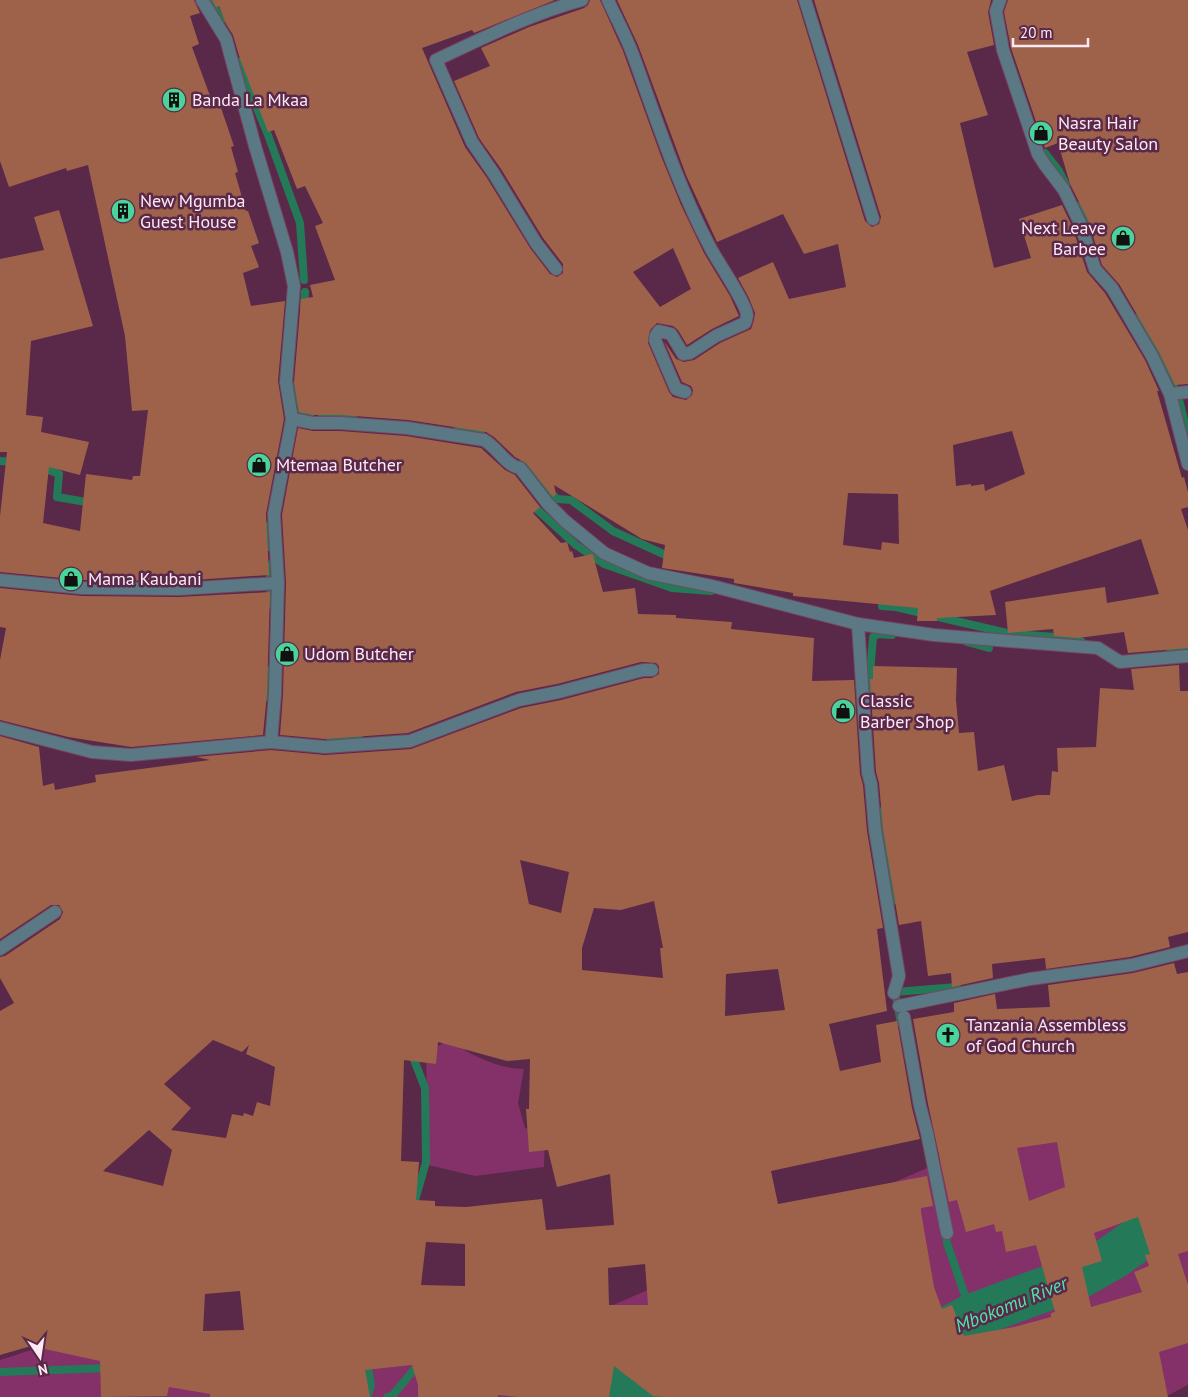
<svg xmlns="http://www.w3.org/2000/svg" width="1188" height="1397" font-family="'PT Sans',sans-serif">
	<rect width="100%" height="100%" fill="#5a2848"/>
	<g fill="#833168">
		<path d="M 449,1040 C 470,1055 499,1069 524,1069 L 518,1103 L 525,1128 L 545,1133 L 544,1167 L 475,1176 L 428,1165 L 426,1053 Z"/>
		<path d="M 1188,1054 L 1188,1385 L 1165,1397 L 0,1397 L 0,1360 L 88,1332 L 369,1335 L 604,1309 Z"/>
	</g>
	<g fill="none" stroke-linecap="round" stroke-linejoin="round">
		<g stroke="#247a58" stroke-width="8">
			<path d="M 211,0 L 221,21"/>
			<path d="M 238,62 L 268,135 L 300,223 L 304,280"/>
			<path d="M 1045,153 L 1059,171 L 1066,185"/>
			<path d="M 1077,206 L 1086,218 L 1088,234"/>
			<path d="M 304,307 L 305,292"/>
			<path d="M 1135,318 L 1159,348 L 1163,364 L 1178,395 L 1188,437"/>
			<path d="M 297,384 L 294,413 L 311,413"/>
			<path d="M 322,414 L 353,418"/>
			<path d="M 456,431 L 481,431"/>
			<path d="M 0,461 L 14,462"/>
			<path d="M 41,467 L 59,474 L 57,497 L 92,503"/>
			<path d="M 514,467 L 524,463 L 536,479 L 557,499 L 571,500 L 613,531 L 672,558"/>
			<path d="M 531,504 L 576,545 L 604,564 L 672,588 L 711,591"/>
			<path d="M 268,526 L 270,547"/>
			<path d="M 272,563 L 269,583 L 273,606"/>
			<path d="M 882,606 L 896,607 L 1011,634 L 1056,637 L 1081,641"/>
			<path d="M 967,642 L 989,648"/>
			<path d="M 1169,653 L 1179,651 L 1188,646"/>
			<path d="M 266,697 L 271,669"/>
			<path d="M 868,698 L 873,637 L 878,634 L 892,635"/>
			<path d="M 326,746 L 332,739 L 359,736"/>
			<path d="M 879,811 L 893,901"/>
			<path d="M 901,1023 L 895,992 L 957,987"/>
			<path d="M 411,1052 L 425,1088 L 426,1162 L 414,1204"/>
			<path d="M 945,1231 L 947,1243 L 972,1316"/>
			<path d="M 367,1360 L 371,1386 L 367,1397"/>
			<path d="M 0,1372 L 110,1368"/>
			<path d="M 388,1397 L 392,1396 L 417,1366 L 421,1366"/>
		</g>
		<g stroke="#247a58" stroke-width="45">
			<path d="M 551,1371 L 621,1385 L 648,1397"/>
			<path d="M 833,1397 L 873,1379 L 897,1363 L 924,1342 L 972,1316 L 1078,1277 L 1113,1257 L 1177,1212 L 1188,1210"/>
		</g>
	</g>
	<g fill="#9e624a" fill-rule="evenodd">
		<path d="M 0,0 L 194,0 L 200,13 L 190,16 L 199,44 L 192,47 L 213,104 L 219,102 L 234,146 L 231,147 L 238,172 L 235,173 L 246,211 L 248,211 L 259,243 L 251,246 L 259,267 L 243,273 L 251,306 L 285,301 L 278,381 L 284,419 L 266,514 L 269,575 L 179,581 L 82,580 L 0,572 L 0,516 L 7,452 L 0,452 L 0,259 L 44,250 L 34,217 L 59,210 L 93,326 L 31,341 L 26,415 L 43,417 L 41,432 L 89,442 L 80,475 L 49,467 L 43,523 L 80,531 L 86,474 L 132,480 L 133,476 L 140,476 L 148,410 L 132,411 L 125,336 L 88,165 L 67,171 L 66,168 L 9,187 L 0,161 Z"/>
		<path d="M 212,0 L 555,0 L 474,33 L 472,30 L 422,48 L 465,147 L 487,178 L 530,248 L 550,274 L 557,277 L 563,273 L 563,264 L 543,238 L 501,169 L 479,138 L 454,81 L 490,66 L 481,48 L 529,27 L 584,8 L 588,5 L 590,0 L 600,0 L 623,51 L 661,156 L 681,205 L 704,253 L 730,296 L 739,316 L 712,329 L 687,345 L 678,330 L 673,326 L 657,323 L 650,330 L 648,343 L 669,392 L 673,397 L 686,400 L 692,395 L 693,390 L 691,386 L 682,382 L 664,341 L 676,359 L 684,362 L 694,360 L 720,343 L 751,329 L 754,320 L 755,313 L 749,298 L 738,278 L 773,262 L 789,299 L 846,287 L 838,244 L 804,254 L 783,214 L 717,242 L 686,175 L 638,45 L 617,0 L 797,0 L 865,221 L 872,227 L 879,224 L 881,217 L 814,0 L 991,0 L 988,12 L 994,45 L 967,52 L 988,115 L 960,123 L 994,268 L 1031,258 L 1019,219 L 1062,205 L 1072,226 L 1087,272 L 1105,293 L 1145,360 L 1159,391 L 1157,391 L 1182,478 L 1184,477 L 1188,492 L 1188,507 L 1181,509 L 1188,530 L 1188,648 L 1128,653 L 1124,632 L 1078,638 L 1054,636 L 1053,629 L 1008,633 L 1005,602 L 1105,587 L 1107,603 L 1159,594 L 1141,539 L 990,591 L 996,615 L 937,618 L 937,621 L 917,621 L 918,608 L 793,596 L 793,593 L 734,583 L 734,579 L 662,568 L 665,545 L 642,539 L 554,485 L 556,494 L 553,497 L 526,463 L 515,457 L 494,437 L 486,432 L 408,420 L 341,415 L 314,415 L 299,412 L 294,382 L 301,299 L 313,297 L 310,285 L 335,280 L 315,226 L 323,223 L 305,186 L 297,189 L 274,130 L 268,132 L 240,59 L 233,35 L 226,24 L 219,6 L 216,7 ZM 673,248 L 691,289 L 660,307 L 633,272 ZM 1012,431 L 1025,474 L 985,491 L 984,484 L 971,486 L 971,484 L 956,486 L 953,445 ZM 848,493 L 898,494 L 899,544 L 882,542 L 881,550 L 843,545 Z"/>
		<path d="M 1008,0 L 1188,0 L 1188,384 L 1175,385 L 1159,352 L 1119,284 L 1102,265 L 1088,220 L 1070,184 L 1058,143 L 1045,148 L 1011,48 L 1004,12 Z"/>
		<path d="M 298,428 L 313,431 L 340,431 L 406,436 L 481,448 L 505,470 L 515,475 L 540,507 L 533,513 L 561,543 L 567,542 L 570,552 L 572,551 L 574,558 L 592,554 L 593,555 L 603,592 L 635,588 L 638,614 L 676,615 L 676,618 L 732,622 L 731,629 L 814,638 L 812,681 L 854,680 L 860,774 L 863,785 L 867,831 L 883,928 L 877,929 L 887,1011 L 829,1024 L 840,1071 L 881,1062 L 876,1025 L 897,1021 L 912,1108 L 920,1139 L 771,1171 L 778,1204 L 927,1176 L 933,1206 L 921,1208 L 921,1212 L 934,1287 L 942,1309 L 952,1305 L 964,1336 L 1014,1327 L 1051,1317 L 1051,1313 L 1055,1312 L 1036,1245 L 1006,1252 L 1002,1231 L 996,1232 L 994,1224 L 966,1232 L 957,1200 L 949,1202 L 928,1104 L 913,1019 L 954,1012 L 954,1003 L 995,994 L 997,1009 L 1050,1007 L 1048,985 L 1133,973 L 1174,963 L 1177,974 L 1188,972 L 1188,1251 L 1178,1254 L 1188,1285 L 1188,1343 L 1159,1352 L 1168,1397 L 667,1397 L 653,1396 L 614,1366 L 609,1397 L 520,1397 L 498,1395 L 498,1397 L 418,1397 L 418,1385 L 412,1365 L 365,1370 L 370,1397 L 210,1397 L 210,1394 L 169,1387 L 167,1396 L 101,1397 L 100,1361 L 31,1346 L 0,1355 L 0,1011 L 14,1003 L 0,978 L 0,957 L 5,956 L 60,919 L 63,912 L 59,905 L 51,905 L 0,939 L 0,736 L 39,747 L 43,786 L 54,783 L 55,790 L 96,782 L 95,775 L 210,760 L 196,757 L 271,750 L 325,755 L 411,749 L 521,708 L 561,700 L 644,678 L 652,678 L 659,674 L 659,666 L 656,663 L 641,662 L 557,684 L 516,692 L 408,733 L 325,739 L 280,735 L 283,694 L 286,583 L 282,515 ZM 520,860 L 569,872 L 561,913 L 529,904 ZM 654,901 L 663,948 L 660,948 L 663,978 L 582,970 L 582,948 L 594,908 L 621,910 ZM 778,969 L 785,1010 L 725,1016 L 726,974 ZM 213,1040 L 242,1052 L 249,1045 L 246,1054 L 275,1067 L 270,1106 L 257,1102 L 253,1116 L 244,1113 L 243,1116 L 232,1114 L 226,1138 L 171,1130 L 191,1108 L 164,1084 ZM 438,1042 L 507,1061 L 530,1059 L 529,1109 L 526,1109 L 529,1152 L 548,1150 L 557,1187 L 610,1174 L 614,1225 L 546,1230 L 542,1199 L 466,1207 L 435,1206 L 435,1201 L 416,1200 L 419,1162 L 401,1161 L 404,1060 L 436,1064 ZM 149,1130 L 172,1150 L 163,1186 L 103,1171 ZM 1057,1142 L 1065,1187 L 1029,1201 L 1017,1148 ZM 1138,1217 L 1150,1254 L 1145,1255 L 1149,1266 L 1134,1272 L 1142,1292 L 1091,1307 L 1082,1267 L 1102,1261 L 1094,1233 ZM 426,1242 L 465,1244 L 465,1286 L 421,1285 ZM 645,1264 L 648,1305 L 609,1305 L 608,1268 ZM 240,1291 L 244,1330 L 203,1331 L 205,1294 Z"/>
		<path d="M 0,588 L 82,596 L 179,597 L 270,592 L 267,694 L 263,735 L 131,747 L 68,737 L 0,720 L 0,660 L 6,628 L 0,627 Z"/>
		<path d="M 1179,665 L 1180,691 L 1188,691 L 1188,932 L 1168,937 L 1170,947 L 1130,957 L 1046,969 L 1045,958 L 992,964 L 993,978 L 952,987 L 951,973 L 928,976 L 921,921 L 899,925 L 883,829 L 879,783 L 876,772 L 870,679 L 873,679 L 873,666 L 957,668 L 956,700 L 959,733 L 974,732 L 978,771 L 1004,765 L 1012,801 L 1038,795 L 1050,795 L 1052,771 L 1058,772 L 1057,748 L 1096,747 L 1100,688 L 1134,690 L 1131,669 Z"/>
	</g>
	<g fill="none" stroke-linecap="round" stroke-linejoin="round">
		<g stroke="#744764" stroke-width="14">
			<g id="minor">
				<path d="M 202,0 L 226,39 L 255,146 L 287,252 L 294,286 L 286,382 L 292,419 L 274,514 L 278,583 L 275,694 L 271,742"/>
				<path d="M 608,0 C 616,18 626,36 633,55 C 657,121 678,187 711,249 C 718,262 746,303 747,315 C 747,318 746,320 745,323 L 716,336 L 690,353 L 683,354 L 671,334 L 659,331 L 656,335 L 655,340 L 676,389 L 685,392"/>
				<path d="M 805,0 L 873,219"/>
				<path d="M 1000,0 L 996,11 L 1003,50 L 1038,154 L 1045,165 L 1064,190 L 1080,223 L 1095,269 L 1112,288 L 1152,356 L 1170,394 L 1188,464"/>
				<path d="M 556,269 L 536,243 L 494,174 L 472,142 L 436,60 C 483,38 531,14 582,0"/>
				<path d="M 1170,394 L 1188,392"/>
				<path d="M 292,419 L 313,423 L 340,423 L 407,428 L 484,440 C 497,447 506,466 520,468 L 548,504 L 565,521 L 604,553 L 648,573 L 712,586 L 858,624 L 934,635 L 1098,648 L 1120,662 L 1188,656"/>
				<path d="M 0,580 L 82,588 L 179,589 L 278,583"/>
				<path d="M 858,624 L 868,773 L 871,784 L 875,830 L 899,976 L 894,993"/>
				<path d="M 0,728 L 92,752 L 131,755 L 271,742 L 325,747 L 410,741 L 519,700 L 559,692 L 643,670 L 652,670"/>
				<path d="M 0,949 L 55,912"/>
				<path d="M 899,1006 L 1030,979 L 1132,965 L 1188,951"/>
				<path d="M 904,1017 L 920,1106 L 927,1133 L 947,1233"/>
			</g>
		</g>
		<use href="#minor" stroke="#5b7984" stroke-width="12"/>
	</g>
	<defs>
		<g id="building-disc" transform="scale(1.25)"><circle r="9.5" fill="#4ad49c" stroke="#5a2848"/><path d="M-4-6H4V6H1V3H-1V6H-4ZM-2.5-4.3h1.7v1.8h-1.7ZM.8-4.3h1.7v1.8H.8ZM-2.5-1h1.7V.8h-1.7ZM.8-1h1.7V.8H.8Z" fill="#111"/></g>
		<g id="shop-disc" transform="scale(1.25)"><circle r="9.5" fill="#4ad49c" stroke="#5a2848"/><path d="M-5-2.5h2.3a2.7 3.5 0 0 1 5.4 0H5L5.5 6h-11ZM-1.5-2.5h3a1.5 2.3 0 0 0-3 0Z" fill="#111"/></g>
		<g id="church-disc" transform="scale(1.25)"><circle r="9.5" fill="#4ad49c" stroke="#5a2848"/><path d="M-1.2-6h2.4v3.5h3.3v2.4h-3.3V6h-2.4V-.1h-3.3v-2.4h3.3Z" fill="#111"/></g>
	</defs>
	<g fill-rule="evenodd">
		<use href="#building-disc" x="174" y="100"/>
		<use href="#shop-disc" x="1041" y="133"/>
		<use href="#building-disc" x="123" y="211"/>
		<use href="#shop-disc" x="1123" y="238"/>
		<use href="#shop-disc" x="259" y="465"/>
		<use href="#shop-disc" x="71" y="579"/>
		<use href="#shop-disc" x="287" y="654"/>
		<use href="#shop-disc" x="843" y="711"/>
		<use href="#church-disc" x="948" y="1035"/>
	</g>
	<g text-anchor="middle" stroke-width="5" stroke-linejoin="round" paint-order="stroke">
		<g font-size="18" fill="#fde9f4" stroke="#5a2848" text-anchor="start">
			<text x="192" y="106">Banda La Mkaa</text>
			<text x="1058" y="129">Nasra Hair<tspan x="1058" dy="21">Beauty Salon</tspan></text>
			<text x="140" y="207">New Mgumba<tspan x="140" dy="21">Guest House</tspan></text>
			<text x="1106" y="234" text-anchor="end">Next Leave<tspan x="1106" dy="21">Barbee</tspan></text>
			<text x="276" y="471">Mtemaa Butcher</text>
			<text x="88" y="585">Mama Kaubani</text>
			<text x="304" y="660">Udom Butcher</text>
			<text x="860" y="707">Classic<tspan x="860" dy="21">Barber Shop</tspan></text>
			<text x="966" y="1031">Tanzania Assembless<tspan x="966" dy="21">of God Church</tspan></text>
		</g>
		<g font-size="19" font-style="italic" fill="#4fe6aa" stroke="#5a2848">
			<text transform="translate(1011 1304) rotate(-22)" y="7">Mbokomu River</text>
		</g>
	</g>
	<g transform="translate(40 1357) rotate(167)" stroke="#5a2848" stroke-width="4" paint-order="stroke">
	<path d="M0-4L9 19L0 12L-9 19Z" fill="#fde9f4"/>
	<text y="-8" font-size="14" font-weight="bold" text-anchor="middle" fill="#fde9f4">N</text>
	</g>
	<path d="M1013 38v8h75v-8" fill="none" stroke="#fde9f4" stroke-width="2.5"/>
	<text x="1020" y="38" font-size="15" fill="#fde9f4" stroke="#5a2848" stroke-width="4" paint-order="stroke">20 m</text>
</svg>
